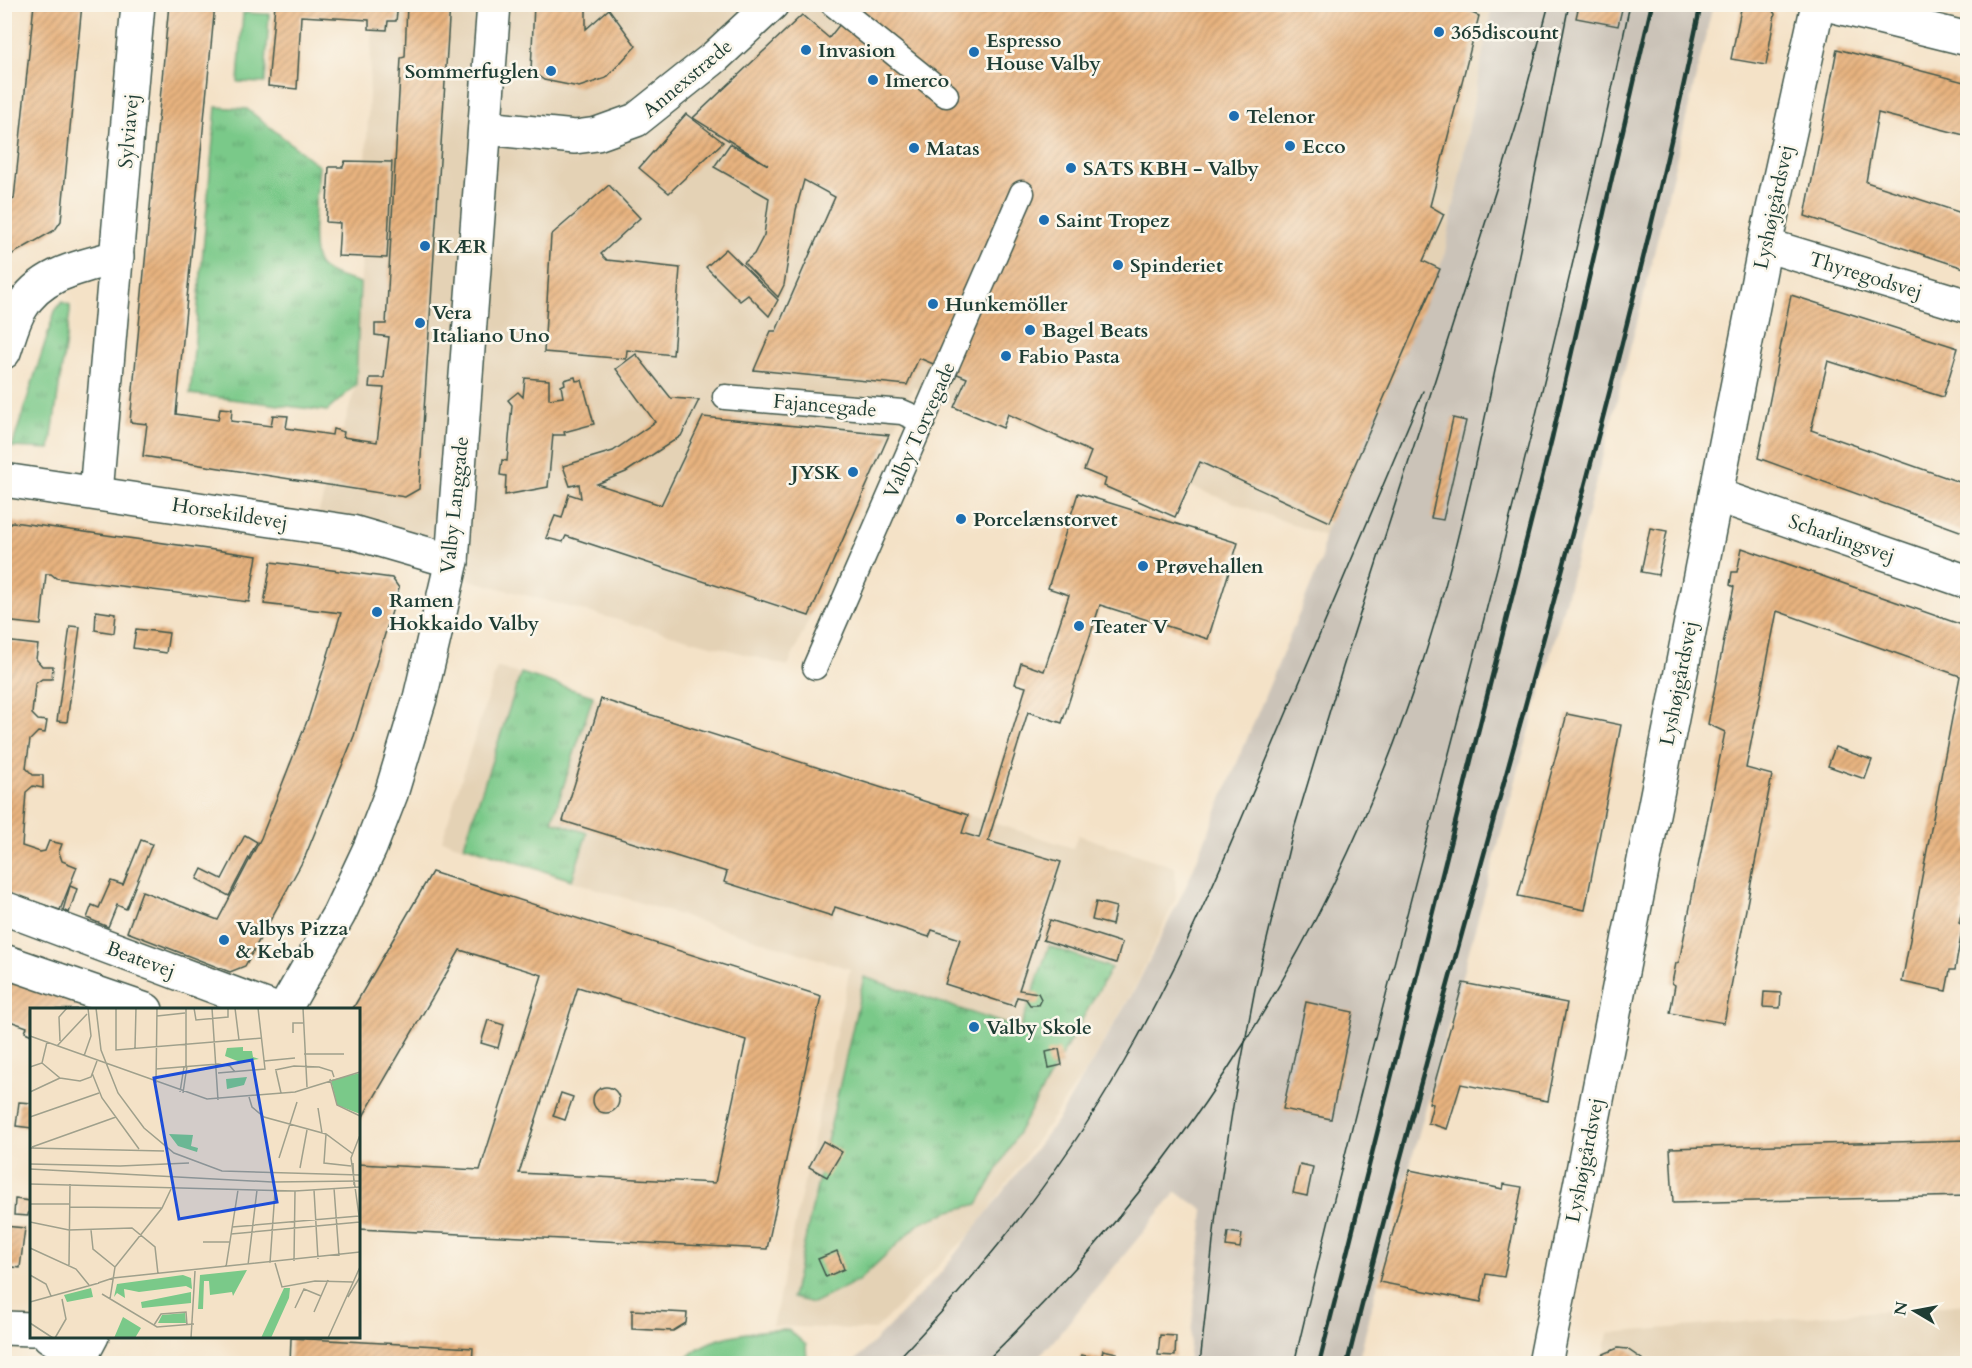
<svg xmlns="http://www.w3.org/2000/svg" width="1972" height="1368" font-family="Cardo,serif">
	<defs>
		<pattern id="park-tufts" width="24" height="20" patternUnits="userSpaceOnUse" patternTransform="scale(1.5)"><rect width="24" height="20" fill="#7ac989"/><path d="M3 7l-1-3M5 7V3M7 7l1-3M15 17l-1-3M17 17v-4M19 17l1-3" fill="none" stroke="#63a471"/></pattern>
		<pattern id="building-hatch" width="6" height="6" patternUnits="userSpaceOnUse" patternTransform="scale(1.5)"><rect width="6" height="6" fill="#e8b37f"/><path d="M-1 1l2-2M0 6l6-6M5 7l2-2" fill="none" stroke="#bb9369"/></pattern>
	</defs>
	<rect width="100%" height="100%" fill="#fbf7ec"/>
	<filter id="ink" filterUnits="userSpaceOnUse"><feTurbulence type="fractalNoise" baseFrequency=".0167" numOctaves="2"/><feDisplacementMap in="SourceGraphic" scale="12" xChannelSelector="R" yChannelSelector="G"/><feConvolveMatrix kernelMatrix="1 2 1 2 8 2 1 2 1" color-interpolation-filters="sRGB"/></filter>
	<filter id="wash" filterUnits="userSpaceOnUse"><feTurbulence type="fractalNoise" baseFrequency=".008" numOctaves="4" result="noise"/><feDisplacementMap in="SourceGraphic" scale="24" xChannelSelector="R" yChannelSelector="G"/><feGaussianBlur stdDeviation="1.35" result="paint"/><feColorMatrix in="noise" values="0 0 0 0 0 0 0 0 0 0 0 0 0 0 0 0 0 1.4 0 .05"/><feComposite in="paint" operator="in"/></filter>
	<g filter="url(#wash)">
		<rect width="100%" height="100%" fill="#f4e2c7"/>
		<g fill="#e4d2b5">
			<path d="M 373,5 L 1492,5 L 1444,257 L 1324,536 L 1091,450 L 1011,415 L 1005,428 L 913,387 L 788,666 L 399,561 L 310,542 L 356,385 Z"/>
			<path d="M 497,667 L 1073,848 L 1078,835 L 1175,867 L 1176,898 L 1135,987 L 1088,1068 L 974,1230 L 875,1330 L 773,1326 L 850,969 L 442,840 Z"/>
			<path d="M 1967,1304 L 1967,1363 L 1603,1364 L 1608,1333 Z"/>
		</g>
		<path fill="#cbc3b8" d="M 1492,5 L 1713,5 L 1645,291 L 1567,594 L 1378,1282 L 1358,1363 L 1188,1363 L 1204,1210 L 1176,1192 L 1050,1345 L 1031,1363 L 852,1364 L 939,1275 L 1059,1118 L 1135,989 L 1186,886 L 1321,561 L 1324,535 L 1444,257 Z"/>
		<g fill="#7ac989" stroke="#4c835e" stroke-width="1.5">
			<path d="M 243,13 L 269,14 L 265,83 L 238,82 Z"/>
			<path d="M 769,1330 L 789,1330 L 806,1345 L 807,1363 L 683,1363 C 699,1338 742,1333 769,1330 Z"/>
		</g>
		<g fill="url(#park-tufts)" stroke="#4c835e" stroke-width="1.5">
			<path d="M 216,107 L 247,109 L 319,166 C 318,187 306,253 321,267 C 331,276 348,279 360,283 L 356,385 L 327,411 L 190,394 Z"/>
			<path d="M 62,302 L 70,305 L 70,312 L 50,449 L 12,447 L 55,311 Z"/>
			<path d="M 521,673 L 593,696 L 552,821 L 587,833 L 572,880 L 464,845 Z"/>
			<path d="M 1049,946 L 1111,968 L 978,1204 L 950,1211 L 919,1224 L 858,1281 L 813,1303 L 792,1298 L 864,977 L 1020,1029 Z"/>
		</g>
		<g id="blocks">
			<g fill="url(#building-hatch)" fill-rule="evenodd">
				<path d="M 34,4 L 82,4 L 61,221 L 55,230 L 4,259 L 4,204 L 14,199 Z"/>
				<path d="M 169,4 L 215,4 L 176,414 L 218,420 L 220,408 L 232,409 L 231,421 L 271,426 L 273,415 L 288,416 L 286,428 L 332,435 L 333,429 L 344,432 L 343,437 L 377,442 L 384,388 L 369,387 L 370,378 L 384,378 L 389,337 L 375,335 L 375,324 L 386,324 L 401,58 L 405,57 L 407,4 L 450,4 L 419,489 L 405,497 L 143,456 L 147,424 L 130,422 Z"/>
				<path d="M 275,4 L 398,4 L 396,21 L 388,21 L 387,30 L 369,29 L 369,20 L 301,16 L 297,89 L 268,86 Z"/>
				<path d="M 534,4 L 586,4 L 586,29 L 609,9 L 636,46 L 606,78 L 579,87 L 544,80 L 531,71 Z"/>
				<path d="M 1742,4 L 1768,4 L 1775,14 L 1766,65 L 1731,59 Z"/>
				<path d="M 855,5 L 1453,5 L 1479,16 L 1430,206 L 1444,214 L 1423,261 L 1440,269 L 1330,522 L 1200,462 L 1175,517 L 1104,486 L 1106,479 L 1084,470 L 1091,452 L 1008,414 L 1003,428 L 954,407 L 967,378 L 919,358 L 907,385 L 754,370 L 771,331 L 776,331 L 835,197 L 804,180 L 796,210 L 784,285 L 778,297 L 744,263 L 754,254 L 764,235 L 769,198 L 714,167 L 730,144 L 768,165 L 693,118 L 802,15 L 829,38 Z"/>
				<path d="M 1579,5 L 1623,5 L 1618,26 L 1576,18 Z"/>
				<path d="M 1837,49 L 1968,83 L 1968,136 L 1878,113 L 1866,182 L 1968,215 L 1968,256 L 1964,268 L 1805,216 Z"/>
				<path d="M 686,114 L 723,142 L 669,193 L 639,168 Z"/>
				<path d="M 345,161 L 392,162 L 387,258 L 338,256 L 340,223 L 326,222 L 329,167 L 343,167 Z"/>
				<path d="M 609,185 L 640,218 L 601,254 L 607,260 L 680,268 L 673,355 L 627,350 L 626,359 L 544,352 L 551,235 Z"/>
				<path d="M 726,249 L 778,300 L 769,316 L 748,295 L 740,301 L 706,267 Z"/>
				<path d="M 1791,295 L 1958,348 L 1943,397 L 1828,361 L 1811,430 L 1968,485 L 1968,534 L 1758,458 Z"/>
				<path d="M 636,354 L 671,398 L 699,400 L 681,436 L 626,472 L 597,484 L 661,505 L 703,417 L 889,435 L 809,616 L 566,536 L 563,542 L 546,538 L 555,516 L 562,518 L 569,494 L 581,498 L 579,484 L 570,486 L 563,466 L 613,451 L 655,422 L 616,369 Z"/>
				<path d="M 575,377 L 576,381 L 582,380 L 594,424 L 564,432 L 565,435 L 553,435 L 548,487 L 505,495 L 506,476 L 500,475 L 502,460 L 507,461 L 512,405 L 508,400 L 518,392 L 523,397 L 525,378 L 549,380 L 549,399 L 563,397 L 561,386 L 565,384 L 564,380 Z"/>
				<path d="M 1453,418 L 1466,421 L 1443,520 L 1431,518 Z"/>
				<path d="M 1078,493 L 1238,543 L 1208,639 L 1100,605 L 1062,723 L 1028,712 L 988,841 L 1061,862 L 1019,990 L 1038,993 L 1041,999 L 1038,1005 L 1030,1005 L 1026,999 L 1017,997 L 1014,1006 L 945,984 L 960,939 L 932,930 L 929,937 L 835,907 L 832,916 L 724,882 L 727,872 L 563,821 L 601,699 L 968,815 L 962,833 L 979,838 L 1026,687 L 1015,684 L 1021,663 L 1044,671 L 1069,595 L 1048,588 Z"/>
				<path d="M 13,522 L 257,556 L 249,602 L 56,578 L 51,574 L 46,574 L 41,625 L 4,621 L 4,529 Z"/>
				<path d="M 1650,528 L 1667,531 L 1658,575 L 1641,572 Z"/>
				<path d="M 1742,548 L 1968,627 L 1968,884 L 1959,923 L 1963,925 L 1955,970 L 1950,970 L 1946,991 L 1902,982 L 1960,676 L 1777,611 L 1746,768 L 1772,775 L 1724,1023 L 1670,1013 L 1675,985 L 1672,983 L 1676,963 L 1679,962 L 1725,732 L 1708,724 L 1734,587 L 1730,585 L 1732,572 L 1737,572 Z"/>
				<path d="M 271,562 L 392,578 L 399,588 L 354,736 L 305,857 L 245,966 L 230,972 L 127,932 L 142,891 L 218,920 L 261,838 L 309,716 L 341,613 L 264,604 Z"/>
				<path d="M 96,611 L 116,614 L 114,633 L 95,630 Z"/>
				<path d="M 70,626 L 80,627 L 67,722 L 57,721 Z"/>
				<path d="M 136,629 L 169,633 L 166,653 L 133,648 Z"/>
				<path d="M 4,641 L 38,645 L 36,659 L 42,666 L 53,666 L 52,679 L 42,679 L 35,684 L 32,714 L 38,720 L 47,721 L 45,733 L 38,732 L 30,740 L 26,768 L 33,775 L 43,775 L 43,788 L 33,786 L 26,792 L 22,846 L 40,852 L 45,851 L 49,841 L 62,844 L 59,852 L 62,861 L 77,867 L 60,910 L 4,892 Z"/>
				<path d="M 1567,714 L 1621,725 L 1585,910 L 1518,896 Z"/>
				<path d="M 1835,747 L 1872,760 L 1865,779 L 1828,766 Z"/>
				<path d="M 245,835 L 257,842 L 229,896 L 197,879 L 202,869 L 222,879 Z"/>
				<path d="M 141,840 L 152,844 L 126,909 L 117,905 L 108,927 L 87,918 L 92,905 L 99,908 L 111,881 L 123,885 Z"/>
				<path d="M 432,872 L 821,996 L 767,1249 L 358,1229 L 358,1164 L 480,1170 L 542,975 L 460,950 L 358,1125 L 358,1010 L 352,1010 ZM 578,987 L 746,1040 L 715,1183 L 519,1173 Z"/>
				<path d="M 70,886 L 77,889 L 69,913 L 63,910 Z"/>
				<path d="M 1096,902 L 1116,907 L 1112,925 L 1092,920 Z"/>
				<path d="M 1050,920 L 1122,943 L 1116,963 L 1043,940 Z"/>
				<path d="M 4,975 L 98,1009 L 32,1010 L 32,1035 L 25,1032 L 27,1027 L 4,1019 Z"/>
				<path d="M 1463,983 L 1567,1003 L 1548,1101 L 1461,1084 L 1447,1129 L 1428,1123 L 1433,1104 L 1429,1103 Z"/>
				<path d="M 1764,992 L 1781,993 L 1780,1008 L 1763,1007 Z"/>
				<path d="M 1306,1002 L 1353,1012 L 1331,1119 L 1283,1109 Z"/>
				<path d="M 488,1020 L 504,1025 L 498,1048 L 481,1043 Z"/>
				<path d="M 1059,1049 L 1062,1065 L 1049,1068 L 1046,1052 Z"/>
				<circle cx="606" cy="1100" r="13"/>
				<path d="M 561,1093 L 573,1097 L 565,1120 L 553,1116 Z"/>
				<path d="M 19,1102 L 32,1103 L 32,1128 L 16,1126 Z"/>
				<path d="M 1968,1140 L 1968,1196 L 1673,1203 L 1670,1148 Z"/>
				<path d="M 823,1141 L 842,1152 L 827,1177 L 809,1167 Z"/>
				<path d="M 1300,1164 L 1313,1167 L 1307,1196 L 1293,1193 Z"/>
				<path d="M 1410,1170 L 1503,1189 L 1504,1184 L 1522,1187 L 1504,1277 L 1486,1274 L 1481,1302 L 1379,1282 Z"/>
				<path d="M 15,1199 L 30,1201 L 28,1216 L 14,1215 Z"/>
				<path d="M 4,1226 L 25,1228 L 20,1268 L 4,1266 Z"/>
				<path d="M 1228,1232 L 1242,1234 L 1240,1248 L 1226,1246 Z"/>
				<path d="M 837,1251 L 844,1269 L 826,1277 L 818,1259 Z"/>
				<path d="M 632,1310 L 687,1313 L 686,1323 L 673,1331 L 632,1329 Z"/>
				<path d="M 1160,1335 L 1176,1336 L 1175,1356 L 1158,1355 Z"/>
				<path d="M 291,1338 L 473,1348 L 472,1364 L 290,1364 Z"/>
				<path d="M 1618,1348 L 1627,1349 L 1649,1364 L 1597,1364 L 1601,1355 Z"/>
				<path d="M 1103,1350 L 1117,1353 L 1115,1364 L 1079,1364 L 1081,1355 L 1101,1359 Z"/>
			</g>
		</g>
	</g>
	<g filter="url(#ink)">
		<use href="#blocks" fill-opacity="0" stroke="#3f564a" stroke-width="1.5"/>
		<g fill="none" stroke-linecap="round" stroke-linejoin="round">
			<g stroke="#3f564a" stroke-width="27">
				<g id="pedestrian">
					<path d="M 833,4 L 946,95"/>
					<path d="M 725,397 L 902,412 L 923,421"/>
					<path d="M 815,667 L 1022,193"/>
				</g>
			</g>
			<g stroke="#3f564a" stroke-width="36">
				<g id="minor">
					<path d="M 1826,4 L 1968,39"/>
					<path d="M 485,128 L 575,137 L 597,134 L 636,120 L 715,57 L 772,4"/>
					<path d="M 1765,245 L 1968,306"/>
					<path d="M 4,352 C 9,338 13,320 21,308 C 41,273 81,267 117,257"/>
					<path d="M 4,480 L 352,532 L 452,561"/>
					<path d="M 96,493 L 138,4"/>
					<path d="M 1716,495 L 1968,582"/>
					<path d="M 4,908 L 277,1010"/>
					<path d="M 4,961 L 146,1010"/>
					<path d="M 4,1328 L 32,1329"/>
					<path d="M 49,1336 L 81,1356"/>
					<path d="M 1545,1364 L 1765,245 L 1818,4"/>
				</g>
			</g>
			<g stroke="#3f564a" stroke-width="36">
				<g id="tertiary">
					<path d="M 284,1010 L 339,914 L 370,848 L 391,794 L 420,698 L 452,561 L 494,4"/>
					<path d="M 77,1364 L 92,1336"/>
				</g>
			</g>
			<use href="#pedestrian" stroke="#fff" stroke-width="24"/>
			<use href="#minor" stroke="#fff" stroke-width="33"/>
			<use href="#tertiary" stroke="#fff" stroke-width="33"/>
			<g stroke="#1f3d34" stroke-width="1.5">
				<path d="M 893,1364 C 981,1273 1061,1172 1124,1062 C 1182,961 1227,854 1272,747 C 1323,629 1373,510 1423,391"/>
				<path d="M 983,1364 C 1183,1171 1337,929 1422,664 C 1457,555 1480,443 1503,332 C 1526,223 1547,114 1569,4"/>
				<path d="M 1200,1364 L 1216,1213 L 1234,1100 L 1255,989 L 1293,832 L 1343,667 L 1517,124 L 1549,4"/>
				<path d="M 1294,1364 C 1401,909 1536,462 1630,4"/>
			</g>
			<g stroke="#1f3d34" stroke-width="4.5">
				<path d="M 1319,1364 L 1552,438 L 1652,4"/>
				<path d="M 1347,1364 C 1461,909 1605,463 1701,4"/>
			</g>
		</g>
	</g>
	<g fill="#1f6fb2" stroke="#fbf7ec" stroke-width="2">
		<circle cx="1439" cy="32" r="6"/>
		<circle cx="806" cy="50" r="6"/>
		<circle cx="974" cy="52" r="6"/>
		<circle cx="551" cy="71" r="6"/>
		<circle cx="873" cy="80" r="6"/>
		<circle cx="1234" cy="116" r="6"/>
		<circle cx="1290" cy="146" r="6"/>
		<circle cx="914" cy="148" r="6"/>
		<circle cx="1071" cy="168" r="6"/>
		<circle cx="1044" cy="220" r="6"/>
		<circle cx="425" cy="246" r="6"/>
		<circle cx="1118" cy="265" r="6"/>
		<circle cx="933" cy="304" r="6"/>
		<circle cx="420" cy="323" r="6"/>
		<circle cx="1030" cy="330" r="6"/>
		<circle cx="1006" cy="356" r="6"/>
		<circle cx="853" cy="472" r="6"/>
		<circle cx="961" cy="519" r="6"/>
		<circle cx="1143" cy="566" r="6"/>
		<circle cx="377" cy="612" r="6"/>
		<circle cx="1079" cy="626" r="6"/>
		<circle cx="224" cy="940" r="6"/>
		<circle cx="974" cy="1027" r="6"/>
	</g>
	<g text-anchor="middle" stroke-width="5" stroke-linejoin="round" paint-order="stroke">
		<g font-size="20" font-weight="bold" fill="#1f3d34" stroke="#fbf7ec" text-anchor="start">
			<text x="1451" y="39">365discount</text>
			<text x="986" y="47">Espresso<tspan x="986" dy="23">House Valby</tspan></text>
			<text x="818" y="57">Invasion</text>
			<text x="539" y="78" text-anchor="end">Sommerfuglen</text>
			<text x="885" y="87">Imerco</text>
			<text x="1246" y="123">Telenor</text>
			<text x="1302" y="153">Ecco</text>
			<text x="926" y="155">Matas</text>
			<text x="1083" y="175">SATS KBH - Valby</text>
			<text x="1056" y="227">Saint Tropez</text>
			<text x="437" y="253">KÆR</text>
			<text x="1130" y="272">Spinderiet</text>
			<text x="945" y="311">Hunkemöller</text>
			<text x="432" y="319">Vera<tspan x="432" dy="23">Italiano Uno</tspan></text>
			<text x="1042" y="337">Bagel Beats</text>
			<text x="1018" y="363">Fabio Pasta</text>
			<text x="841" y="479" text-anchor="end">JYSK</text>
			<text x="973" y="526">Porcelænstorvet</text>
			<text x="1155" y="573">Prøvehallen</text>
			<text x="389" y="607">Ramen<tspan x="389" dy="23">Hokkaido Valby</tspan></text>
			<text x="1091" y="633">Teater V</text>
			<text x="236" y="935">Valbys Pizza<tspan x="236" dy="23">&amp; Kebab</tspan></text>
			<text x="986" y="1034">Valby Skole</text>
		</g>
		<g font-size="20" fill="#1f3d34" stroke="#fbf7ec">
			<text transform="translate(687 78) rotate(-40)" y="7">Annexstræde</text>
			<text transform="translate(128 131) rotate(-85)" y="7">Sylviavej</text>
			<text transform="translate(1773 207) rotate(-78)" y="7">Lyshøjgårdsvej</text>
			<text transform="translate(1866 275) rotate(17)" y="7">Thyregodsvej</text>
			<text transform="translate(825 405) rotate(5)" y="7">Fajancegade</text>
			<text transform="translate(919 430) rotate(-66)" y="7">Valby Torvegade</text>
			<text transform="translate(454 505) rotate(-84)" y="7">Valby Langgade</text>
			<text transform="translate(230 513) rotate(9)" y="7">Horsekildevej</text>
			<text transform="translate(1842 538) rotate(19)" y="7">Scharlingsvej</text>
			<text transform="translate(1678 683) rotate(-79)" y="7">Lyshøjgårdsvej</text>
			<text transform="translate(141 959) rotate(20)" y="7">Beatevej</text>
			<text transform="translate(1584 1160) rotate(-79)" y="7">Lyshøjgårdsvej</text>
		</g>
	</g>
	<g transform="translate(30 1008)">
		<rect width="330" height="330" fill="#f4e2c7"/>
		<path d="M 330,65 L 330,106 L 307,97 L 301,72 ZM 217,262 L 203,288 L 202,284 L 180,287 L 179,273 L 174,273 L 173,301 L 168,301 L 170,267 ZM 153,267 L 161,270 L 162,281 L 156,278 L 109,284 L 94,281 L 95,290 L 87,285 L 84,289 L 87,276 ZM 61,280 L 63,289 L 37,294 L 34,287 ZM 161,284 L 161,295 L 112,300 L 111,294 ZM 155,305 L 156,315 L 128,315 L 132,307 ZM 93,309 L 111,320 L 105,330 L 84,330 Z" fill="#7ac989"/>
		<path d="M 213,39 L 213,43 L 222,43 L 223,49 L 229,51 L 210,54 L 195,48 L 197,40 ZM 217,69 L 214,77 L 197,81 L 196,71 ZM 139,126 L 163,127 L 161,138 L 168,140 L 167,144 L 148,138 ZM 254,280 L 260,280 L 259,290 L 241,330 L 231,330 Z" fill="#7ac989"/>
		<path fill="none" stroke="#9fa08c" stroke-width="1.5" d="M 66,0 L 71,42 L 88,85 L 114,120 L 144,145 L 192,163 L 330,167M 86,0 L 86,42 L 232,30M 156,0 L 156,58M 164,0 L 166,12 L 198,9 L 198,0M 182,0 L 188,92M 205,0 L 209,32M 273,0 L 277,79M 127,8 L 155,5M 263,25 L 263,15 L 273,15M 0,28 L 177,91 L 265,84 L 330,64M 30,33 L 29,9 L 37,0M 27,38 L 57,6M 105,40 L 106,0M 274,46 L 314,46M 54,48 L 61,28 L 58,0M 234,53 L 265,50M 12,55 L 30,70 L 50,73 L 61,69 L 67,53M 0,59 L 12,55 L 17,34M 126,61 L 188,56 L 200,58 L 205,64M 245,62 L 264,58 L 289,59 L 302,63 L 304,69M 246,63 L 251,85M 62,65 L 72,90 L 109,141M 188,65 L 235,61 L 228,0M 300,71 L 307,97 L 330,108M 126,75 L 127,0M 0,84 L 30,70M 150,84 L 154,59M 153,85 L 157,58M 219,89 L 222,99 L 234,109 L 296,126 L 323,146M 288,100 L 292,125M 0,109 L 69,85M 296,126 L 294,155 L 321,158M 330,127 L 321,150 L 330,215M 2,139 L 86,109M 0,140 L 134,143M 249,150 L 267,94M 323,155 L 324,177M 0,156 L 90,158 L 159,155M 270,160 L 277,122M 0,161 L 242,174 L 330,173M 0,176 L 265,183 L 330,179M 304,180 L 309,248M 284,182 L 288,251M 0,196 L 40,196M 40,199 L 132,200M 0,214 L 39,222 L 102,220 L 125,239 L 128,266M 202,219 L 329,208M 61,222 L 63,241 L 85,259M 201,226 L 330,214M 173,234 L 200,234M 0,240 L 46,261 L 59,277M 264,253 L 265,183M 240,255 L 245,183M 245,255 L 252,279 L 285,273 L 323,274M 39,257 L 40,176M 218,257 L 227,182M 196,259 L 208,182M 0,267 L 16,276 L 21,288M 68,275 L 83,270 L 330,244M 72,286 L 127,319 L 164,316M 318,289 L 330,269M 80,291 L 85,259 L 132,200 L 141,181M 0,294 L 69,275M 265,300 L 274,281 L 291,288M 284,304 L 298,272M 0,315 L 23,330M 124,317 L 131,306 L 156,304 L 157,317M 25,330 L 36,311 L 32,291M 161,330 L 165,263M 298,330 L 330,259"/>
		<path fill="#1d4ed8" fill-opacity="0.15" stroke="#1d4ed8" stroke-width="3" d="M 222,52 L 247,194 L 149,211 L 124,70 Z"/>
		<rect width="330" height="330" fill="none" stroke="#1f3d34" stroke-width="3"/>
	</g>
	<rect width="1972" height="1368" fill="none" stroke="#fbf7ec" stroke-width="24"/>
	<g transform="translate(1915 1311) rotate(280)" stroke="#fbf7ec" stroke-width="4.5" paint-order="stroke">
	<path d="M0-4.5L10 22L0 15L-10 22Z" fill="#1f3d34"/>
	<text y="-9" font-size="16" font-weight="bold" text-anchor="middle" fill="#1f3d34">N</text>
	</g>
</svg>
